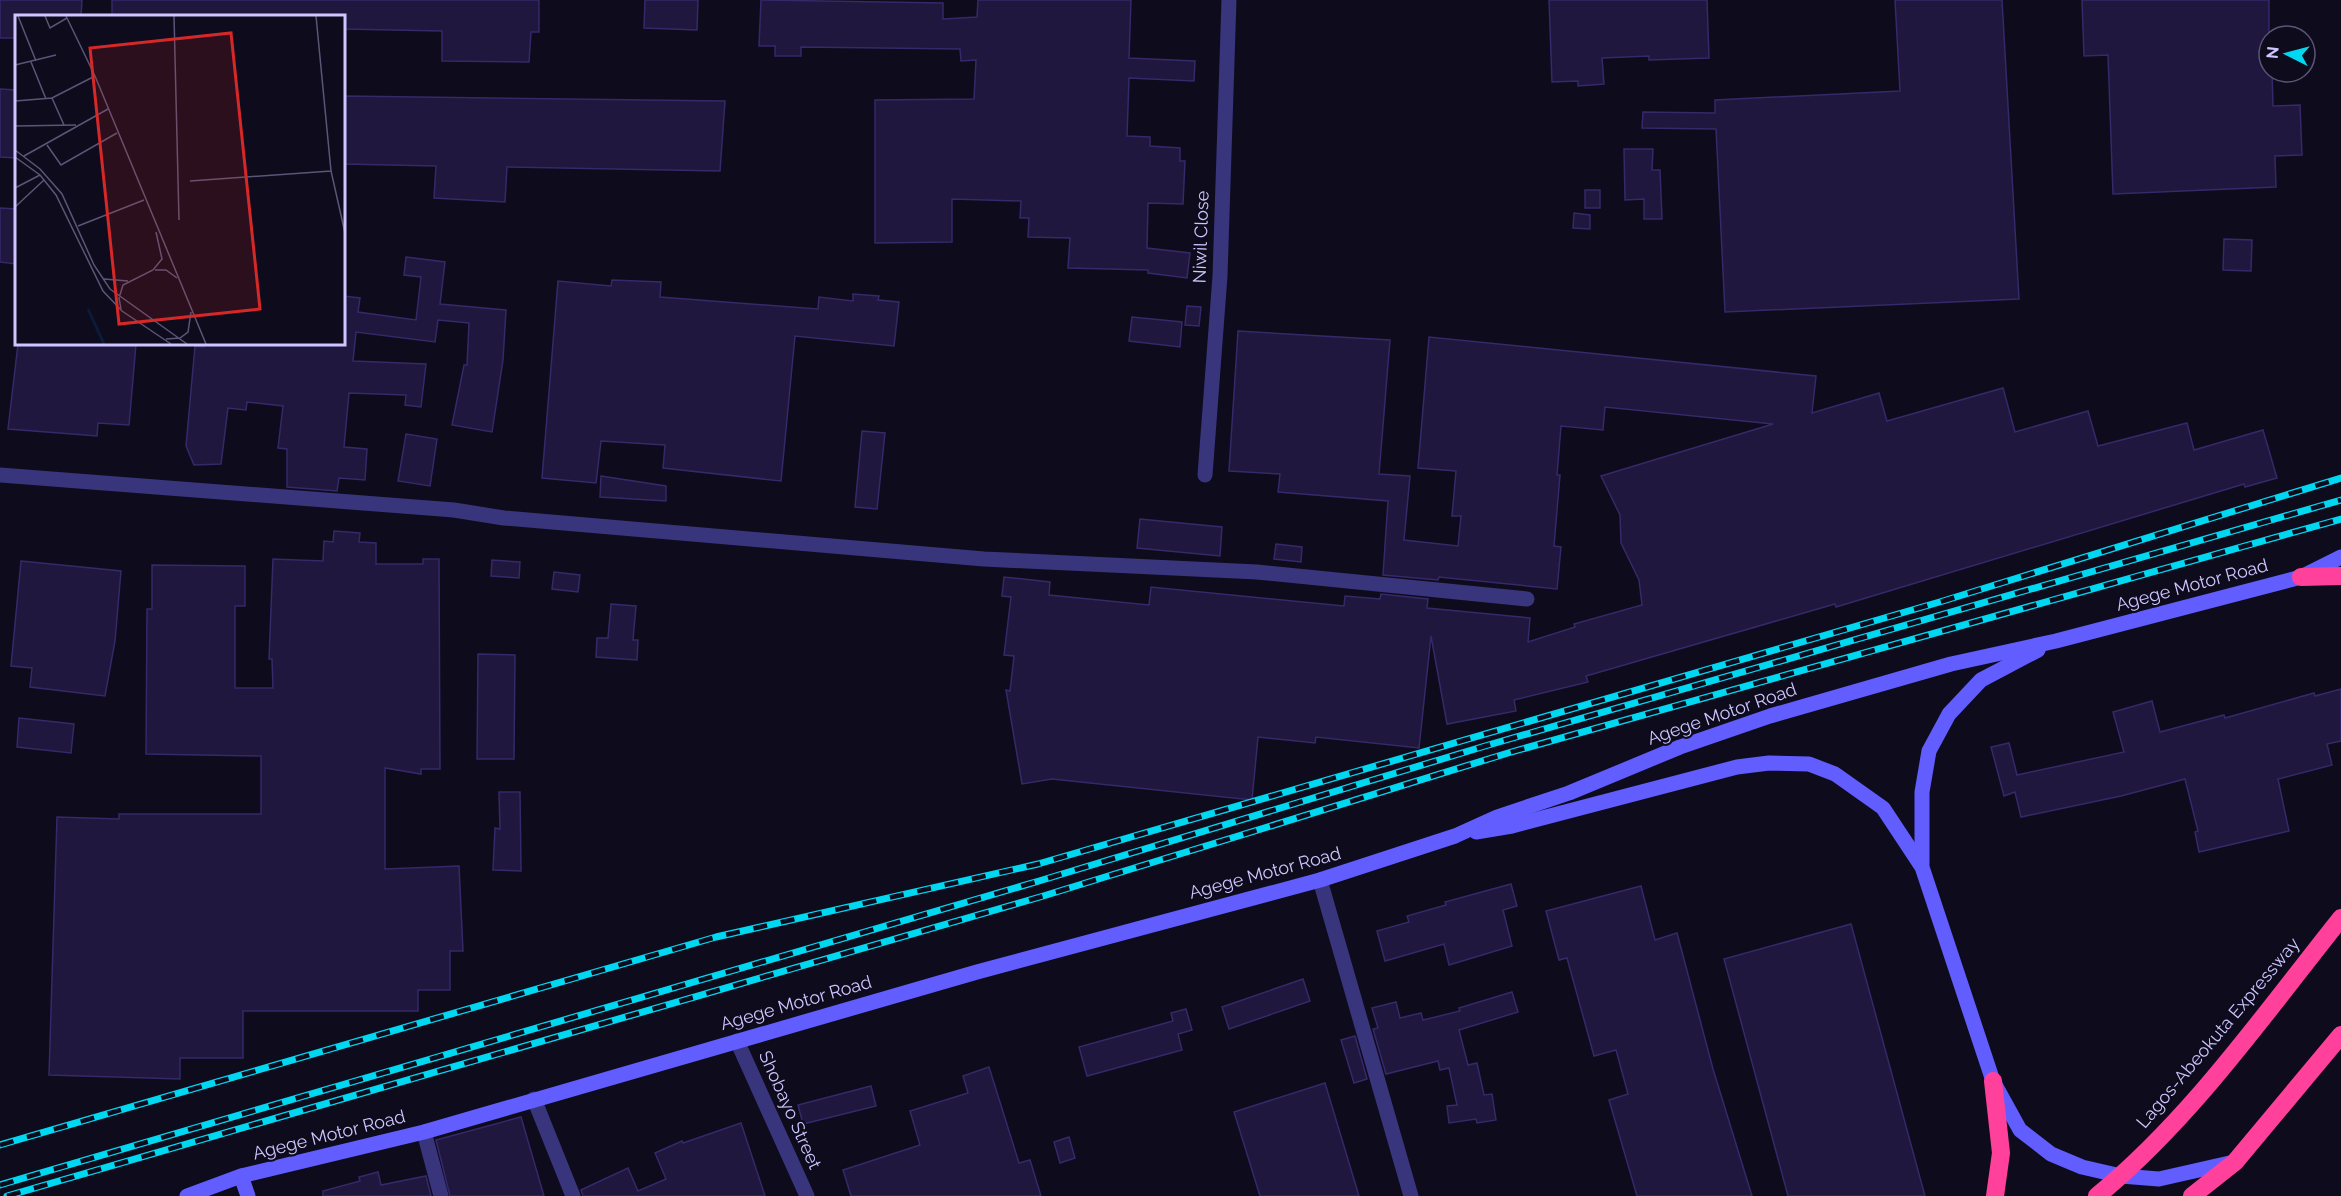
<svg xmlns="http://www.w3.org/2000/svg" width="2341" height="1196" font-family="Raleway,sans-serif">
	<rect width="100%" height="100%" fill="#0e0b1c"/>
	<g fill="#1f173d" stroke="#362969" stroke-width="1.5">
		<path d="M 0,0 L 82,0 L 81,16 L 16,16 L 16,38 L 0,38 Z"/>
		<path d="M 112,0 L 539,0 L 539,32 L 531,32 L 529,62 L 442,61 L 442,31 L 344,29 L 344,16 L 112,16 Z"/>
		<path d="M 645,0 L 698,0 L 697,30 L 644,28 Z"/>
		<path d="M 761,0 L 943,3 L 943,19 L 977,17 L 978,0 L 1131,0 L 1129,58 L 1195,61 L 1194,81 L 1129,78 L 1127,136 L 1150,137 L 1150,146 L 1180,148 L 1180,161 L 1185,161 L 1183,204 L 1148,203 L 1147,248 L 1190,253 L 1187,278 L 1148,273 L 1148,270 L 1068,268 L 1070,238 L 1028,237 L 1029,218 L 1020,218 L 1021,201 L 952,199 L 952,242 L 875,243 L 875,100 L 974,99 L 976,60 L 961,61 L 960,49 L 801,47 L 801,56 L 775,56 L 775,46 L 759,46 Z"/>
		<path d="M 1549,0 L 1707,0 L 1709,58 L 1649,60 L 1649,56 L 1602,58 L 1604,84 L 1578,86 L 1578,81 L 1552,82 Z"/>
		<path d="M 1895,0 L 2002,0 L 2019,299 L 1725,312 L 1716,129 L 1642,128 L 1643,112 L 1715,113 L 1715,100 L 1900,91 Z"/>
		<path d="M 2082,0 L 2269,0 L 2269,72 L 2272,72 L 2273,106 L 2300,105 L 2302,155 L 2275,156 L 2276,187 L 2113,194 L 2108,55 L 2084,56 Z"/>
		<path d="M 0,89 L 16,90 L 16,158 L 0,157 Z"/>
		<path d="M 344,96 L 725,101 L 720,171 L 507,167 L 505,202 L 434,198 L 436,166 L 344,164 Z"/>
		<path d="M 1624,149 L 1653,149 L 1652,170 L 1660,170 L 1662,219 L 1644,219 L 1644,199 L 1625,200 Z"/>
		<rect x="1585" y="190" width="15" height="18"/>
		<path d="M 0,208 L 16,209 L 16,264 L 0,262 Z"/>
		<path d="M 1574,213 L 1590,215 L 1590,229 L 1573,228 Z"/>
		<path d="M 2224,239 L 2252,240 L 2251,271 L 2223,270 Z"/>
		<path d="M 406,257 L 445,262 L 440,304 L 506,310 L 503,360 L 492,432 L 452,425 L 464,365 L 467,365 L 469,323 L 438,320 L 435,342 L 356,332 L 353,361 L 426,364 L 421,407 L 405,405 L 406,395 L 349,393 L 344,447 L 367,449 L 365,480 L 339,478 L 337,491 L 287,487 L 287,449 L 278,448 L 283,406 L 247,402 L 246,410 L 228,408 L 221,464 L 194,465 L 186,446 L 195,346 L 204,347 L 204,344 L 344,344 L 344,296 L 360,298 L 358,312 L 416,320 L 421,277 L 404,275 Z"/>
		<path d="M 612,280 L 661,282 L 660,297 L 818,309 L 819,297 L 853,301 L 853,294 L 879,296 L 878,300 L 899,302 L 894,346 L 795,336 L 781,481 L 663,468 L 665,445 L 601,441 L 596,483 L 542,478 L 558,281 L 611,286 Z"/>
		<path d="M 1187,306 L 1201,307 L 1199,326 L 1185,325 Z"/>
		<path d="M 1132,317 L 1182,322 L 1180,347 L 1129,341 Z"/>
		<path d="M 1238,331 L 1390,340 L 1379,474 L 1410,476 L 1404,540 L 1458,546 L 1461,516 L 1452,516 L 1456,471 L 1418,468 L 1429,337 L 1816,376 L 1812,413 L 1879,393 L 1887,421 L 2003,388 L 2015,432 L 2088,411 L 2098,446 L 2187,423 L 2194,450 L 2263,430 L 2277,478 L 2245,487 L 2244,484 L 1836,607 L 1835,604 L 1586,676 L 1588,682 L 1514,700 L 1516,711 L 1447,724 L 1431,636 L 1419,748 L 1316,737 L 1315,743 L 1258,737 L 1252,800 L 1052,779 L 1022,784 L 1006,690 L 1010,691 L 1014,656 L 1004,655 L 1011,597 L 1002,596 L 1004,577 L 1050,582 L 1049,595 L 1149,605 L 1151,587 L 1344,606 L 1345,596 L 1380,599 L 1381,594 L 1428,599 L 1427,608 L 1530,618 L 1528,642 L 1575,627 L 1574,624 L 1642,605 L 1639,580 L 1621,543 L 1620,515 L 1601,476 L 1773,424 L 1605,407 L 1603,430 L 1561,426 L 1557,475 L 1560,475 L 1554,546 L 1561,547 L 1557,589 L 1439,577 L 1438,580 L 1383,575 L 1388,501 L 1278,492 L 1280,474 L 1229,471 Z"/>
		<path d="M 18,344 L 136,344 L 129,425 L 98,423 L 97,436 L 8,429 Z"/>
		<path d="M 862,431 L 885,433 L 877,509 L 855,507 Z"/>
		<path d="M 406,434 L 437,439 L 430,486 L 398,481 Z"/>
		<path d="M 601,476 L 666,486 L 666,501 L 600,497 Z"/>
		<path d="M 1140,519 L 1222,527 L 1220,556 L 1137,548 Z"/>
		<path d="M 334,531 L 360,533 L 359,542 L 376,543 L 376,564 L 423,564 L 423,559 L 439,559 L 440,769 L 421,769 L 421,774 L 385,768 L 385,869 L 459,866 L 463,951 L 450,951 L 450,990 L 418,990 L 418,1011 L 243,1011 L 243,1058 L 180,1058 L 180,1079 L 49,1075 L 57,817 L 119,819 L 119,814 L 261,814 L 261,756 L 146,754 L 147,609 L 152,609 L 152,565 L 245,566 L 245,606 L 235,606 L 235,688 L 273,688 L 272,659 L 269,659 L 273,559 L 323,561 L 324,541 L 333,542 Z"/>
		<path d="M 1276,544 L 1302,547 L 1301,562 L 1274,559 Z"/>
		<path d="M 492,560 L 520,562 L 519,578 L 491,576 Z"/>
		<path d="M 21,561 L 121,571 L 115,641 L 105,696 L 30,687 L 32,668 L 11,666 Z"/>
		<path d="M 554,572 L 580,575 L 578,592 L 552,589 Z"/>
		<path d="M 611,604 L 636,606 L 633,640 L 638,640 L 637,660 L 596,657 L 597,638 L 608,638 Z"/>
		<path d="M 478,654 L 515,655 L 514,759 L 477,759 Z"/>
		<path d="M 2341,689 L 2341,741 L 2327,744 L 2332,765 L 2278,779 L 2289,831 L 2199,852 L 2195,832 L 2198,831 L 2185,779 L 2121,796 L 2021,817 L 2015,792 L 2004,796 L 1991,747 L 2009,743 L 2017,775 L 2124,752 L 2113,712 L 2152,701 L 2160,732 L 2224,715 L 2225,718 L 2314,693 L 2315,696 Z"/>
		<path d="M 19,718 L 74,724 L 71,753 L 17,747 Z"/>
		<path d="M 499,792 L 520,792 L 521,871 L 493,870 L 495,828 L 500,829 Z"/>
		<path d="M 1511,884 L 1517,906 L 1503,910 L 1512,946 L 1449,965 L 1444,944 L 1385,961 L 1377,931 L 1409,922 L 1407,916 L 1446,905 L 1445,902 Z"/>
		<path d="M 1641,886 L 1655,940 L 1677,933 L 1713,1069 L 1752,1196 L 1637,1196 L 1609,1100 L 1628,1094 L 1616,1050 L 1594,1056 L 1567,958 L 1559,960 L 1546,911 Z"/>
		<path d="M 1851,924 L 1925,1196 L 1788,1196 L 1724,959 Z"/>
		<path d="M 1303,979 L 1310,1001 L 1229,1029 L 1222,1007 Z"/>
		<path d="M 1512,992 L 1518,1012 L 1459,1030 L 1468,1065 L 1477,1063 L 1484,1095 L 1492,1094 L 1496,1120 L 1477,1123 L 1476,1119 L 1449,1123 L 1447,1106 L 1457,1105 L 1449,1068 L 1440,1070 L 1438,1061 L 1386,1074 L 1373,1029 L 1378,1028 L 1372,1008 L 1396,1002 L 1400,1018 L 1421,1013 L 1423,1020 L 1460,1011 L 1459,1008 Z"/>
		<path d="M 1186,1009 L 1192,1030 L 1178,1034 L 1182,1050 L 1087,1076 L 1079,1047 L 1173,1021 L 1171,1013 Z"/>
		<path d="M 1355,1036 L 1367,1079 L 1354,1083 L 1341,1040 Z"/>
		<path d="M 989,1067 L 1019,1163 L 1030,1160 L 1041,1196 L 851,1196 L 843,1170 L 920,1145 L 910,1111 L 968,1093 L 963,1076 Z"/>
		<path d="M 1325,1083 L 1359,1196 L 1260,1196 L 1234,1112 Z"/>
		<path d="M 871,1086 L 876,1106 L 803,1124 L 798,1105 Z"/>
		<path d="M 521,1117 L 544,1196 L 450,1196 L 436,1140 Z"/>
		<path d="M 741,1123 L 765,1196 L 583,1196 L 581,1190 L 628,1168 L 638,1191 L 666,1179 L 655,1153 L 682,1141 L 683,1143 Z"/>
		<path d="M 1069,1137 L 1075,1158 L 1060,1163 L 1054,1142 Z"/>
		<path d="M 378,1172 L 381,1185 L 426,1176 L 431,1196 L 323,1196 L 323,1191 L 360,1181 L 359,1177 Z"/>
	</g>
	<g fill="none" stroke-linecap="round" stroke-linejoin="round">
		<g stroke="#38357c" stroke-width="15">
			<path d="M 0,475 L 454,510 L 504,518 L 984,559 L 1257,572 L 1527,599"/>
			<path d="M 1205,475 L 1220,276 L 1229,0"/>
			<path d="M 1320,880 L 1411,1196"/>
			<path d="M 737,1041 L 807,1196"/>
			<path d="M 534,1099 L 573,1196"/>
			<path d="M 424,1132 L 441,1196"/>
		</g>
		<g stroke="#625dff" stroke-width="15">
			<path d="M 1476,832 L 1512,826 L 1737,767 L 1769,763 L 1809,764 L 1835,774 L 1883,808 L 1922,867 L 1993,1081 L 2020,1130 L 2051,1154 L 2082,1167 L 2121,1176 L 2159,1179 L 2234,1162"/>
			<path d="M 1922,864 L 1922,792 L 1929,751 L 1949,714 L 1981,680 L 2038,650"/>
			<path d="M 241,1176 L 248,1196"/>
			<path d="M 187,1196 L 241,1176 L 424,1132 L 977,972 L 1320,880 L 1455,836 L 1497,817 L 1569,793 L 1680,747 L 1770,716 L 1951,664 L 2056,641 L 2301,577 L 2341,557"/>
		</g>
		<g stroke="#ff419b" stroke-width="18">
			<path d="M 2301,577 L 2341,576"/>
			<path d="M 1993,1081 L 2001,1153 L 1995,1196"/>
			<path d="M 2097,1196 C 2192,1118 2265,1013 2341,918"/>
			<path d="M 2192,1196 L 2235,1162 L 2341,1035"/>
		</g>
		<g stroke="#00d7f1" stroke-width="7">
			<g id="rail">
				<path d="M 0,1145 L 716,937 L 1038,864 L 1943,601 L 2341,478"/>
				<path d="M 0,1185 L 1039,881 L 1485,746 L 2341,500"/>
				<path d="M 7,1196 L 1040,897 L 1508,753 L 2341,519"/>
			</g>
		</g>
		<use href="#rail" stroke="#0e0b1c" stroke-width="4.5" stroke-dasharray="14" stroke-linecap="butt"/>
	</g>
	<g text-anchor="middle" stroke-width="4.5" stroke-linejoin="round" paint-order="stroke">
		<g font-size="18" fill="#cdc6ff" stroke="#0e0b1c">
			<text transform="translate(1201 237) rotate(-88)" y="6">Niwil Close</text>
			<text transform="translate(2192 585) rotate(-15)" y="6">Agege Motor Road</text>
			<text transform="translate(1722 714) rotate(-19)" y="6">Agege Motor Road</text>
			<text transform="translate(1265 873) rotate(-15)" y="6">Agege Motor Road</text>
			<text transform="translate(796 1003) rotate(-16)" y="6">Agege Motor Road</text>
			<text transform="translate(2218 1033) rotate(-50)" y="6">Lagos-Abeokuta Expressway</text>
			<text transform="translate(790 1110) rotate(66)" y="6">Shobayo Street</text>
			<text transform="translate(329 1135) rotate(-14)" y="6">Agege Motor Road</text>
		</g>
	</g>
	<g transform="translate(15 15)">
		<rect width="330" height="330" fill="#0e0b1c"/>
		<path fill="none" stroke="#0a1c3c" stroke-width="3" d="M 73,294 L 89,329"/>
		<path fill="none" stroke="#5a5677" stroke-width="1.5" d="M 3,1 L 21,46M 30,1 L 35,13 L 52,3M 51,1 L 80,61 L 191,329M 159,1 L 164,205M 301,1 L 316,156 L 330,218M 16,47 L 31,84M 0,50 L 41,40M 37,83 L 49,110M 0,86 L 37,83 L 80,61M 0,111 L 61,110M 32,130 L 46,150 L 102,118M 0,135 L 25,154 L 47,179 L 79,250 L 95,274 L 172,329M 9,141 L 93,94M 0,142 L 25,160 L 41,180 L 88,276 L 107,296 L 156,329M 175,166 L 316,156M 0,173 L 25,160M 0,192 L 29,165M 63,211 L 129,185M 140,255 L 151,255 L 162,263M 89,264 L 113,266M 106,294 L 104,283 L 108,270 L 138,255 L 147,244 L 141,217M 151,324 L 165,323 L 173,317 L 176,297"/>
		<path fill="#d62828" fill-opacity="0.15" stroke="#d62828" stroke-width="3" d="M 216,18 L 245,294 L 104,309 L 75,33 Z"/>
		<rect width="330" height="330" fill="none" stroke="#cdc6ff" stroke-width="3"/>
	</g>
	<g transform="translate(2287 54) rotate(276)"><circle r="28" fill="#0e0b1c" stroke="#5a5677" stroke-width="1.5"/>
	<path d="M0-4.5L10 22L0 15L-10 22Z" fill="#00d7f1"/>
	<text y="-9" font-size="16" font-weight="bold" text-anchor="middle" fill="#cdc6ff">N</text>
	</g>
</svg>
